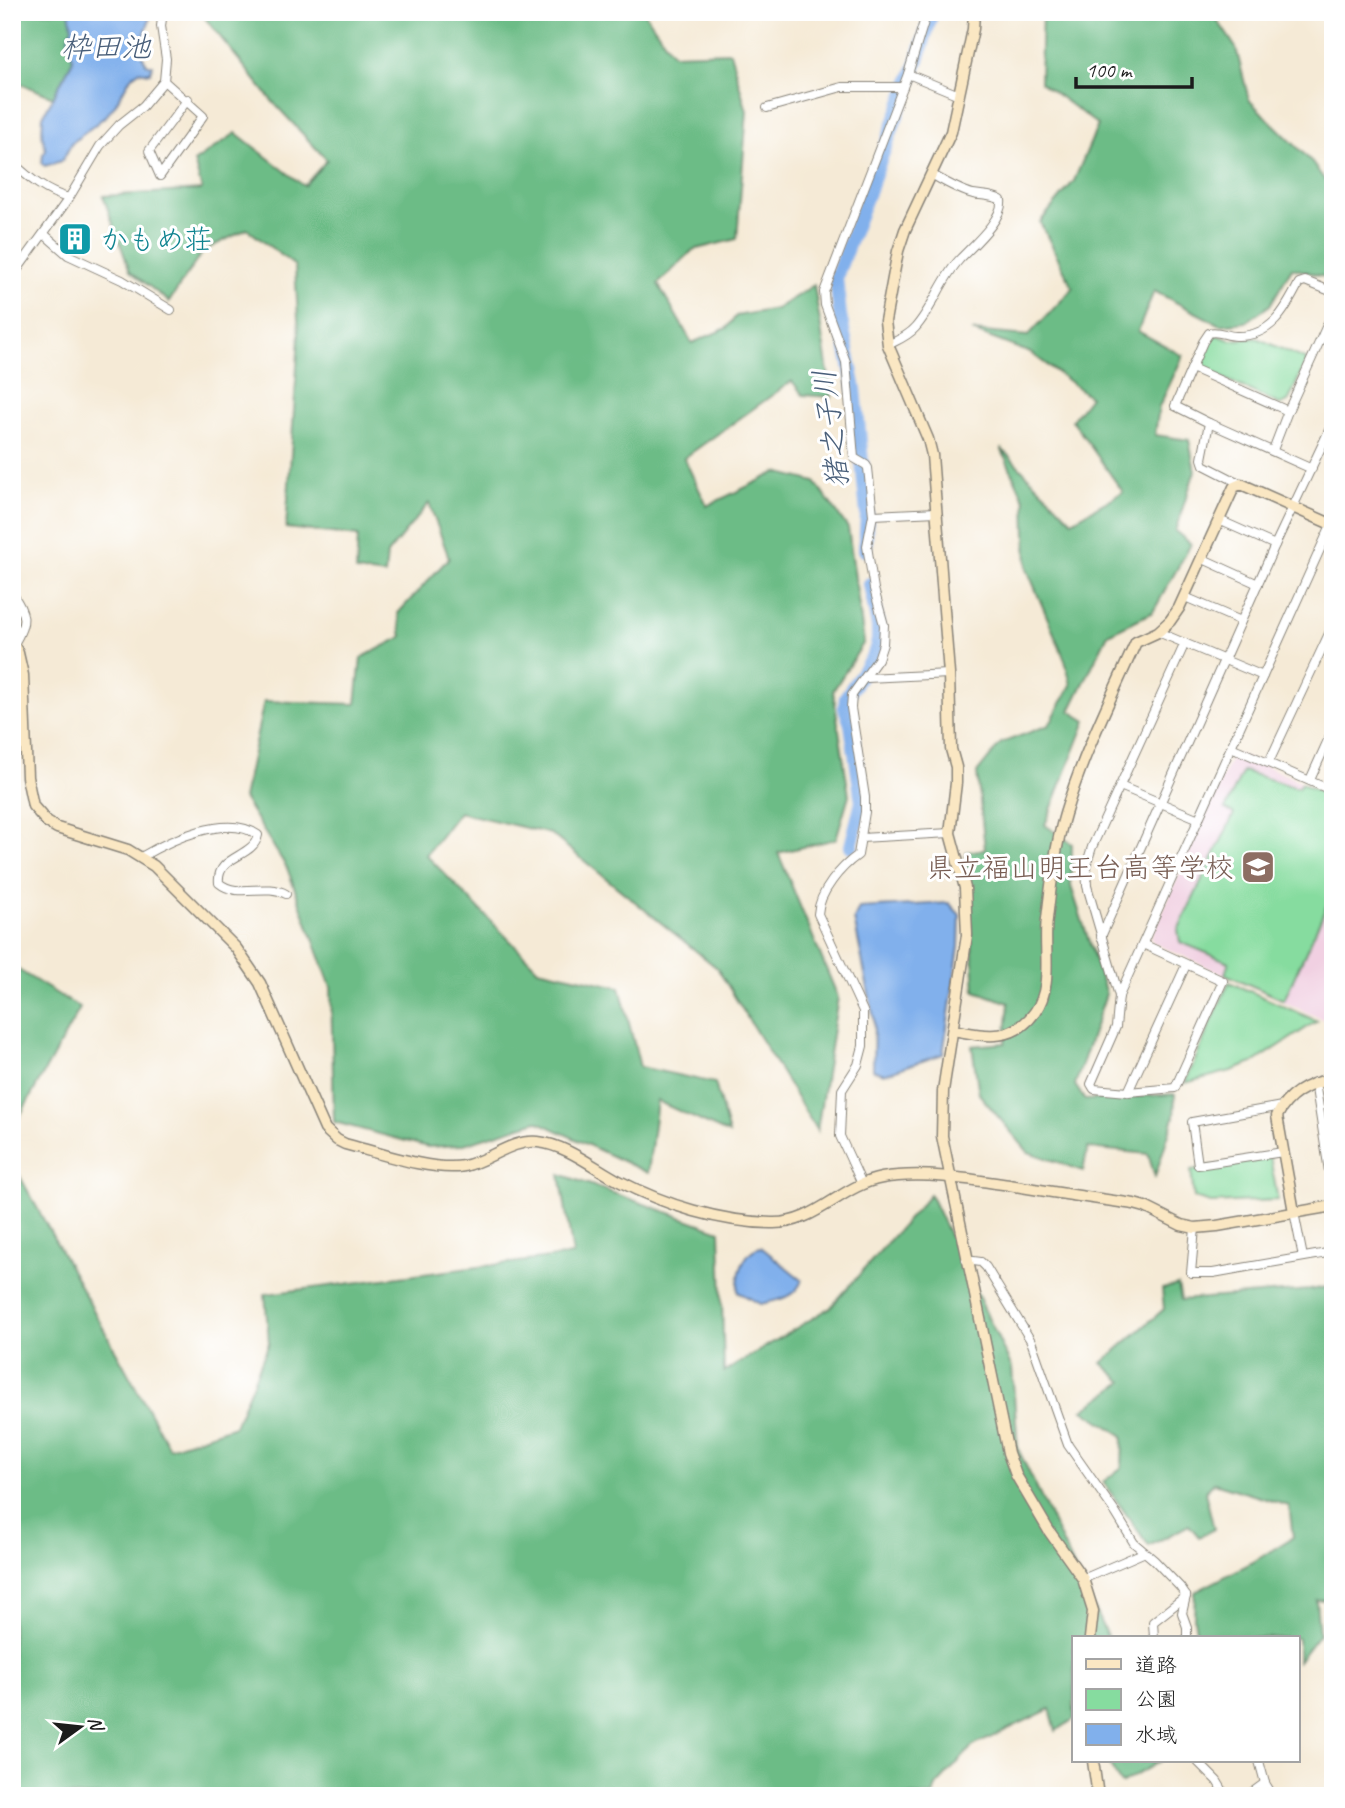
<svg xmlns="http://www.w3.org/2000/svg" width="1345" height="1808" font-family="Caveat,'Klee One',sans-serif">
	<rect width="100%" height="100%" fill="#fff"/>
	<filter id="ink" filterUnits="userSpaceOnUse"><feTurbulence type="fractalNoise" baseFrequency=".0143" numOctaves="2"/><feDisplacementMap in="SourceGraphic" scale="14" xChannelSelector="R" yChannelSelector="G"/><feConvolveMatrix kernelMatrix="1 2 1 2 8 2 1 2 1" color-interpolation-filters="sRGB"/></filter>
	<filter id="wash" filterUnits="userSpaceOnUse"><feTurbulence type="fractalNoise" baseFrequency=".00686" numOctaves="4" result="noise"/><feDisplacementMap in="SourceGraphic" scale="28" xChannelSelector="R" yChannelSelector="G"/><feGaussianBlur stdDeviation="1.57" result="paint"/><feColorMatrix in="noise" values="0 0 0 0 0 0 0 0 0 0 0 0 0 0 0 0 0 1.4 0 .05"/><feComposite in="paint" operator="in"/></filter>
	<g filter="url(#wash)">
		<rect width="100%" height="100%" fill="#f5ead6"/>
		<path fill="#f1d0e2" d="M 1238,754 L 1333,796 L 1333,1024 L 1154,943 L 1151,938 L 1232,756 Z"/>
		<g fill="#86dc9f" stroke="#517c5e" stroke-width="2">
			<path d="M 1217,335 L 1230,340 L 1257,338 L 1307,360 L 1288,402 L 1281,405 L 1201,368 L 1199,362 L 1209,337 Z"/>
			<path d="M 1243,771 L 1298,788 L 1301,783 L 1333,798 L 1333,892 L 1284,1000 L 1225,974 L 1229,962 L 1180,942 L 1178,930 L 1234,814 L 1225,809 Z"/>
			<path d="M 1229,982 L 1317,1021 L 1253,1063 L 1231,1071 L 1185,1083 Z"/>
			<path d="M 1270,1157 L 1278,1200 L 1211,1203 L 1194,1198 L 1191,1170 Z"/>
		</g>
		<g fill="#6cbc86" stroke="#446c51" stroke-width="2">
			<path d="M 12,12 L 74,12 L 73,60 L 53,97 L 12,80 Z"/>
			<path d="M 174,12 L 644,12 L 673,54 L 730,52 L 747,111 L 737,239 L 693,250 L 658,284 L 692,343 L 727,328 L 736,316 L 776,309 L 814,285 L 832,397 L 803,395 L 792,381 L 684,458 L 707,506 L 777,472 L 815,482 L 848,528 L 864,642 L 833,691 L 849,795 L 836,839 L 778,853 L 838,997 L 817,1131 L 717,968 L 551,834 L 459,812 L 426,855 L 538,969 L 620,987 L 640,1067 L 715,1083 L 729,1134 L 657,1101 L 648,1173 L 537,1121 L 461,1145 L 428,1147 L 334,1122 L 331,987 L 287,868 L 243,798 L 264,701 L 356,704 L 361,658 L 402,637 L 398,613 L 449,558 L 429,503 L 387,554 L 385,575 L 356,571 L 358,536 L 286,528 L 299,336 L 295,266 L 247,229 L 203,251 L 169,302 L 130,271 L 103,196 L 202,190 L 194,162 L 236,133 L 304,186 L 327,160 L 273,102 L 201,13 L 174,15 Z"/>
			<path d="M 1042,12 L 1212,12 L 1236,48 L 1249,100 L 1309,159 L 1333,191 L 1333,279 L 1292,268 L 1270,305 L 1246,322 L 1220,325 L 1154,291 L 1138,331 L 1183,356 L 1159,407 L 1155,435 L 1189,440 L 1195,471 L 1175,531 L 1191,544 L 1153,612 L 1108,634 L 1070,711 L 1086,721 L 1045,825 L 1072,844 L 1071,886 L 1106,994 L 1075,1085 L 1085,1100 L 1175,1094 L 1174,1117 L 1155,1177 L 1148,1154 L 1088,1148 L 1083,1171 L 1028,1152 L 979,1094 L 972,1046 L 1005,1043 L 1009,1003 L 975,991 L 966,852 L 985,849 L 977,773 L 1001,743 L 1049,725 L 1071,685 L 1065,660 L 1027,569 L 1025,501 L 1001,448 L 1072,521 L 1123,492 L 1072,420 L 1090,397 L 1031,353 L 972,331 L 1028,336 L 1073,288 L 1040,222 L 1074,181 L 1098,125 L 1040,82 Z"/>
			<path d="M 12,966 L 80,1008 L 12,1130 Z"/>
			<path d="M 12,1162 L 169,1448 L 235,1426 L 269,1343 L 265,1294 L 573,1255 L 560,1174 L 720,1231 L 724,1372 L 831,1307 L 930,1194 L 1012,1368 L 1018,1449 L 1108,1638 L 1074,1638 L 1074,1719 L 1056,1731 L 1050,1709 L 973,1746 L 936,1786 L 933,1796 L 12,1796 Z"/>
			<path d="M 1178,1285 L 1181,1300 L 1310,1290 L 1333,1286 L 1333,1599 L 1316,1600 L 1319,1634 L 1298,1661 L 1298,1638 L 1197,1638 L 1194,1618 L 1195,1592 L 1253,1562 L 1293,1537 L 1289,1506 L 1214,1483 L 1205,1492 L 1214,1529 L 1199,1537 L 1189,1525 L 1149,1546 L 1103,1482 L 1122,1467 L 1123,1436 L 1083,1410 L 1123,1382 L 1102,1363 L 1164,1309 L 1162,1289 Z"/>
			<path d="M 1107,1761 L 1160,1761 L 1121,1784 Z"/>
		</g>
		<g fill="#81b0ec" stroke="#4e6684" stroke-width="2">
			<path d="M 69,12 L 151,12 C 149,29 134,50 148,65 L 153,65 L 150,73 L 139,71 L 131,77 L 115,105 L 107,115 L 72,143 L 62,161 L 45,166 L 42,164 L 43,154 L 46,150 L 42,135 L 43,116 L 73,60 L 68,39 L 72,27 Z"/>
			<path d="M 949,903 L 960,915 L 959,947 L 943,1054 L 884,1074 L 873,1070 L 874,1019 L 854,919 L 859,908 Z"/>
			<path d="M 761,1247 L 802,1280 C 796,1298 776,1301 760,1304 L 738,1292 C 737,1277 743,1250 761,1247 Z"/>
		</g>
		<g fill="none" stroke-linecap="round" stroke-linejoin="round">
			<g stroke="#81b0ec" stroke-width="14">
				<path d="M 865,550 L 867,514 L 855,389 L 840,315 L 836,277 L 918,60 L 932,12"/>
				<path d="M 851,846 L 862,802 L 851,724 L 845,708 L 846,697 L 874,655 L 878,641 L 878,627 L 870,584"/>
			</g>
		</g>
	</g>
	<g filter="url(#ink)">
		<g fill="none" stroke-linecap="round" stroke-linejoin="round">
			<g stroke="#888379" stroke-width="10">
				<g id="street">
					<path d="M 908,74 L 959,95"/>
					<path d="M 164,81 L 203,116 L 160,176 L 149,151 L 188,99"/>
					<path d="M 767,108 L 842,87 L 903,87"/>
					<path d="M 12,162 C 29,178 47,193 69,198"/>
					<path d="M 44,234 L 68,255 L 122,280 L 171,310"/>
					<path d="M 12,277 L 69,198 L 100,146 L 119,125 L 143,106 L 164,81 L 166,59 L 161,26 L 163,12"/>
					<path d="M 888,345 C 898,340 908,336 915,328 C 933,308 941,280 959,260 C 972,246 1004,219 1001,200 C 992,195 983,196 973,194 C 958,190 945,182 931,174"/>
					<path d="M 1192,368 L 1288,411"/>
					<path d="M 1209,423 L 1312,469"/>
					<path d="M 1273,450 L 1288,411 L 1333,312"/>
					<path d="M 1241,484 L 1204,465 L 1202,459 L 1209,423 L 1175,406 L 1203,342 L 1209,333 C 1218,330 1226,336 1236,336 C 1271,337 1285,311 1299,283 L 1305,281 L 1333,292"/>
					<path d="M 873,515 L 937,512"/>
					<path d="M 1219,520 L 1275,545"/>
					<path d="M 1201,558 L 1258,584"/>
					<path d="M 12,593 C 26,615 28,621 14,644"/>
					<path d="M 1185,597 L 1241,621"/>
					<path d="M 1158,632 L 1263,676"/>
					<path d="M 867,678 L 949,674"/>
					<path d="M 1231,747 L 1333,791"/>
					<path d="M 1269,762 L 1333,625"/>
					<path d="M 1310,780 L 1333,729"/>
					<path d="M 1120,786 L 1199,819"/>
					<path d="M 861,838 L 950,833"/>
					<path d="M 141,857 C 170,840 227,813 258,835 C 254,858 216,855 219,883 C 238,899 265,882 286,894"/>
					<path d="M 1101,937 L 1275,545 L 1333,422"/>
					<path d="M 1143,944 L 1223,981 L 1175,1088 L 1128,1092 L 1094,1089 L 1091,1084 L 1116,1027 L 1119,996 L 1331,525 L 1333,521"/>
					<path d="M 1119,996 L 1087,886 L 1086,866 L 1092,847 L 1185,643"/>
					<path d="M 1315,1082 L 1333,1197"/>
					<path d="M 1128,1092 L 1186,965"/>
					<path d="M 1282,1106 L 1192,1122 L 1198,1165 L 1283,1152"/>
					<path d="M 862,1184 L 840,1136 L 842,1090 L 858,1065 L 863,1046 L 863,1011 L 818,914 C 819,892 841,867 858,855 L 865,812 L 865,797 L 851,708 L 852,695 L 878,659 L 883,644 L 884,625 L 874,589 L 867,546 L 873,515 L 868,468 L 866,465 L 854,458 L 846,362 L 825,305 L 824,292 L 908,74 L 927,12"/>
					<path d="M 1294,1212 L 1303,1257"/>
					<path d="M 1195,1228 L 1191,1273 L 1213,1273 L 1333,1252"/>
					<path d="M 966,1260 L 981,1262 L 986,1267 L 1031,1341 L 1068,1445 L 1115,1512 L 1134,1543 L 1154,1560 L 1180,1587 L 1186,1596 L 1153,1622 L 1154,1638"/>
					<path d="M 1083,1579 L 1143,1553"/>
					<path d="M 1186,1596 L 1182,1613 L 1187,1627 L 1187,1638"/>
					<path d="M 1197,1761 L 1217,1781 L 1226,1796"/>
					<path d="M 1259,1761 L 1265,1783 L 1273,1796"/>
					<path d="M 1085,1796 L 1098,1793"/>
					<path d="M 1247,1796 L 1265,1783"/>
				</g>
			</g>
			<g stroke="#888379" stroke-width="13">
				<g id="secondary">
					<path d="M 974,12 L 973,29 L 951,132 L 905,230 L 898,251 L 885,321 L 888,345 L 928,439 L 932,455 L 949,674 L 951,749 L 956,767 L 956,783 L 950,833 L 965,888 L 967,935 L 943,1091 L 942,1136 L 1008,1453 L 1016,1475 L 1049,1531 L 1083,1579 L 1093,1611 L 1090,1638"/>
					<path d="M 12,642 L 18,653 L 23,675 L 27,777 L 33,806 L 47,822 L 57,828 L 128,850 L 154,866 L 236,948 L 260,983 L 325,1129 L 337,1140 L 345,1144 C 376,1152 433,1172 464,1166 C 489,1161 511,1139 538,1142 C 567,1145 594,1168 619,1181 C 665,1205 720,1222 771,1223 C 815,1225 841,1185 882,1178 C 921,1171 970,1179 1009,1185 C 1050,1192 1092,1198 1134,1204 L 1145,1207 L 1181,1225 L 1195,1228 L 1217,1226 L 1333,1206"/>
					<path d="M 953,1030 C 985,1036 1013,1043 1035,1012 C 1054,986 1043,949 1047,919 C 1051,884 1055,847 1065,814 C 1083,754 1111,698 1136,642 L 1158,632 L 1170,621 L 1179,608 L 1234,487 L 1241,484 L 1333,525"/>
					<path d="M 1294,1212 L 1277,1116 C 1288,1094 1309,1083 1333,1079"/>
					<path d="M 1093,1761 L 1098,1796"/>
				</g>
			</g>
			<use href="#street" stroke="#fff" stroke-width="8"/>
			<use href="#secondary" stroke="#fae7c3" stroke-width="10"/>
		</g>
	</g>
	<defs>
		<g id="building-square" transform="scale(1.75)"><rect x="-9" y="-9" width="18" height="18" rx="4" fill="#0f9aa8" stroke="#fff"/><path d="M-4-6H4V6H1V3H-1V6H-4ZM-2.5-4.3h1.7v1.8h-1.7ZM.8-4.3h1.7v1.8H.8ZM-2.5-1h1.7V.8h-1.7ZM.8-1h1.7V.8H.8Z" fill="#fff"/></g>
		<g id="school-square" transform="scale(1.75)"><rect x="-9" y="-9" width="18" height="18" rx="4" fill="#8d6e63" stroke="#fff"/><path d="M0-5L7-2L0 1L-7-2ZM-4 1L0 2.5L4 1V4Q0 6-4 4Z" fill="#fff"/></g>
	</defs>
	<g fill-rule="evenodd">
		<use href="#building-square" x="75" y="239"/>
		<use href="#school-square" x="1258" y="867"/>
	</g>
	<g text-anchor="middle" stroke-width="6" stroke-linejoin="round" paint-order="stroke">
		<g font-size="28" fill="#0d838f" stroke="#fff" text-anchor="start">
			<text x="100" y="249">かもめ荘</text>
		</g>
		<g font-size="28" fill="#785e54" stroke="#fff" text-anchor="end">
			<text x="1234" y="877">県立福山明王台高等学校</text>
		</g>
		<g font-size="30" font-style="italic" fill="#495f7a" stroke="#fff">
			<text x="106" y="57">枠田池</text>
			<text transform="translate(831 429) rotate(-97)" y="10">猪之子川</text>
		</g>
	</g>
	<rect width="1345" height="1808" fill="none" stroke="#fff" stroke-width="42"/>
	<rect x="1072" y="1636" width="228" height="126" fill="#ffffff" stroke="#a4a4a4" stroke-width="2"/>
	<rect x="1086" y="1659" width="35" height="10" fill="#fae7c3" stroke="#a4a4a4" stroke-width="2"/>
	<text x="1135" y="1672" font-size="21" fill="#1c1c1c">道路</text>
	<rect x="1086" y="1689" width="35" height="21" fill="#86dc9f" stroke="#a4a4a4" stroke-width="2"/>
	<text x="1135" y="1706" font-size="21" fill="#1c1c1c">公園</text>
	<rect x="1086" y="1724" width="35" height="21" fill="#81b0ec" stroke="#a4a4a4" stroke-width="2"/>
	<text x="1135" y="1742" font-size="21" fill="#1c1c1c">水域</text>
	<g transform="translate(80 1727) rotate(75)" stroke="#ffffff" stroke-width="5" paint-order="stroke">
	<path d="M0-5L12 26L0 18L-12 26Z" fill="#1c1c1c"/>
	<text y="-10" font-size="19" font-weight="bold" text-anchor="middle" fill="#1c1c1c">N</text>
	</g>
	<path d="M1076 77v10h116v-10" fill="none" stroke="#1c1c1c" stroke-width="3.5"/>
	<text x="1086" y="77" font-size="21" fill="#1c1c1c" stroke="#ffffff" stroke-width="5" paint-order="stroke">100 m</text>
</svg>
